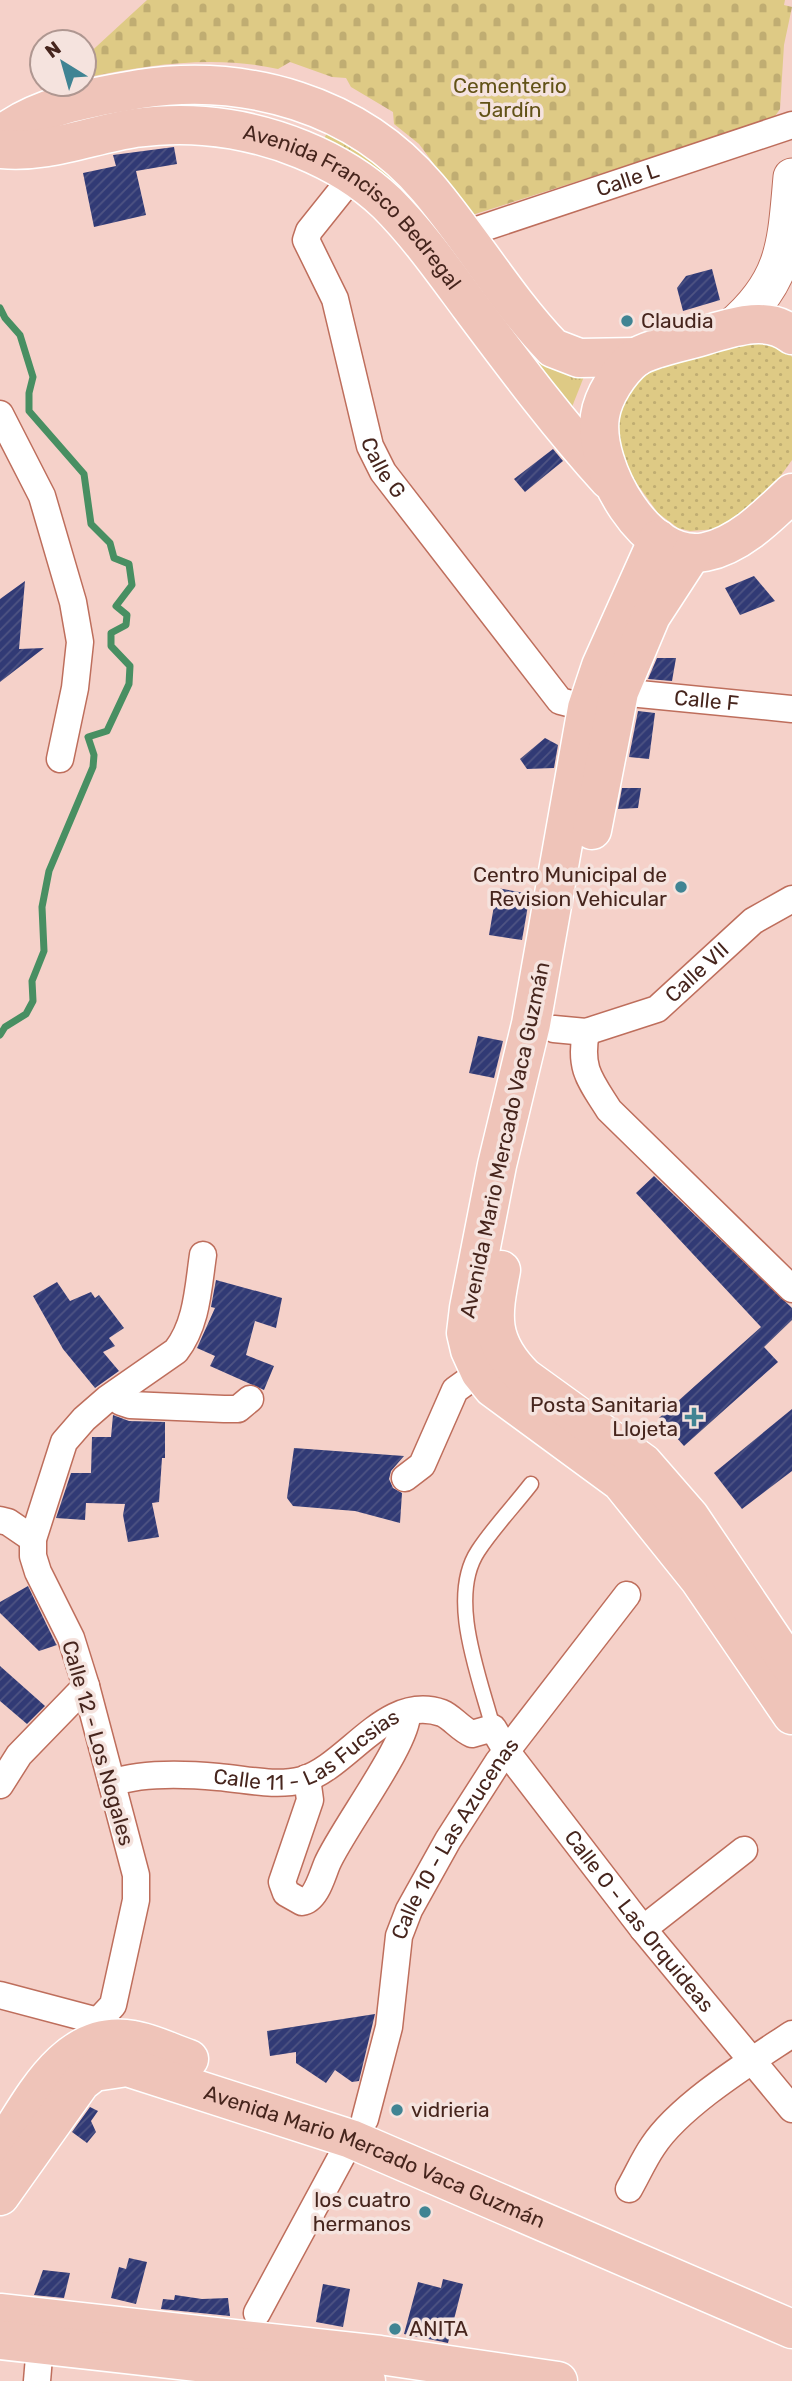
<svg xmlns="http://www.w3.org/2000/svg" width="792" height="2381" font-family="Rubik,sans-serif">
	<defs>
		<pattern id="grass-tufts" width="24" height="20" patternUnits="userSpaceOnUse" patternTransform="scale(1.75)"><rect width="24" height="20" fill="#deca85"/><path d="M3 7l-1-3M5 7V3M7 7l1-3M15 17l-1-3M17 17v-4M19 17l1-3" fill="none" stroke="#c0ad72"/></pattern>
		<pattern id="cemetery-stones" width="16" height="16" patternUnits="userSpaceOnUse" patternTransform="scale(1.75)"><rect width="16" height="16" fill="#deca85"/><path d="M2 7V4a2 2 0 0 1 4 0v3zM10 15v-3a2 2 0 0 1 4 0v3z" fill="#c0ad72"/></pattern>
		<pattern id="park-dots" width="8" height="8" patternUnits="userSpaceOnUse" patternTransform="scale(1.75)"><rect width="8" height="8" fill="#deca85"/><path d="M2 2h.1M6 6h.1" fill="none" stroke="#c0ad72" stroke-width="1.8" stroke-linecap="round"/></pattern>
		<pattern id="building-hatch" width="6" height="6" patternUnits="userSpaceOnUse" patternTransform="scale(1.75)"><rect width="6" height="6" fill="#313a75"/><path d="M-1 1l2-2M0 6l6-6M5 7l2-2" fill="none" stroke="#4f5483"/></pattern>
	</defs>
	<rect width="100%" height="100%" fill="#f5d1c9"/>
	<g fill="url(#grass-tufts)">
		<path d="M 327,133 L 379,165 L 450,238 L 438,247 L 320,146 Z"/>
		<path d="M 544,362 L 585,374 L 570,412 L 526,364 Z"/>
	</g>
	<path fill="url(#cemetery-stones)" d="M 147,0 L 785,0 L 784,5 L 792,7 L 784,45 L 780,109 L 773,119 L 472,215 L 419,144 L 394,124 L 393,112 L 351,87 L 346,78 L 332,77 L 290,62 L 278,69 C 217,55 150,64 89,77 L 84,58 Z"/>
	<path fill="url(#park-dots)" d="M 758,339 L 786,350 L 792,357 L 792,460 L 769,492 L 747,510 L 717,529 L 690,531 L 678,528 L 658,513 L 619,459 L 615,409 L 644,372 Z"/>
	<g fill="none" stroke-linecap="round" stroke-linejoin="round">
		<path stroke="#488f62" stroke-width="7" d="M 0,308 L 5,318 L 20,335 L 33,377 L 29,393 L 29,411 L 84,474 L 91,524 L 110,543 L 114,558 L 129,564 L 132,585 L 116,606 L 127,615 L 126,625 L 111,633 L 111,646 L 130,666 L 129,684 L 107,731 L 88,737 L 94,755 L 93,767 L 49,871 L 42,907 L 44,951 L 32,981 L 33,1001 L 26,1014 L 5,1027 L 0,1035"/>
	</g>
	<g fill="url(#building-hatch)">
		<path d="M 174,147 L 177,164 L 136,171 L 146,215 L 94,227 L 83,173 L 116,166 L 113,155 Z"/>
		<path d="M 712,269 L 720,300 L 683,311 L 677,288 L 686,276 Z"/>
		<path d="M 553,449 L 563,461 L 525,492 L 514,479 Z"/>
		<path d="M 754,576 L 775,601 L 740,615 L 725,588 Z"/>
		<path d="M 25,581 L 19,649 L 44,648 L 0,682 L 0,599 Z"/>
		<path d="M 657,658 L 676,658 L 672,681 L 648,679 Z"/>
		<path d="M 638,711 L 655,713 L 649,759 L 629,757 Z"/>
		<path d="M 545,738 L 558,745 L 554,768 L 527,769 L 520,759 Z"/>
		<path d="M 622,788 L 641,788 L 638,808 L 618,809 Z"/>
		<path d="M 497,888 L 530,894 L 522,940 L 489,935 Z"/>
		<path d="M 478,1036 L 503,1041 L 494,1078 L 469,1073 Z"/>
		<path d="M 654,1176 L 792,1308 L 792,1320 L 764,1347 L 778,1362 L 684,1446 L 659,1418 L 761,1327 L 636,1193 Z"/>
		<path d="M 216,1280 L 282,1298 L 276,1328 L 255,1321 L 246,1355 L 274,1366 L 264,1390 L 210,1366 L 215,1356 L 197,1348 L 215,1308 L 211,1307 Z"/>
		<path d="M 57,1282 L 70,1301 L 91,1292 L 95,1298 L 99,1295 L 124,1328 L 109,1338 L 115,1346 L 103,1352 L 119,1371 L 95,1388 L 63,1349 L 33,1296 Z"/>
		<path d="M 792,1409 L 792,1471 L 742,1509 L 714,1473 Z"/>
		<path d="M 113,1415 L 129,1421 L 165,1422 L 165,1458 L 162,1458 L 159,1502 L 152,1503 L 159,1537 L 128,1542 L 123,1515 L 125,1504 L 86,1503 L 85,1520 L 56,1518 L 71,1473 L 91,1473 L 92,1437 L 111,1437 Z"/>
		<path d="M 294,1448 L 404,1456 L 391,1471 L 389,1479 L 393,1488 L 402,1493 L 400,1523 L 355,1511 L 293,1506 L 287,1498 Z"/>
		<path d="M 28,1586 L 56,1644 L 57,1645 L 39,1651 L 0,1613 L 0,1602 Z"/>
		<path d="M 0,1666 L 45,1706 L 27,1724 L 0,1701 Z"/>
		<path d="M 375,2014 L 359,2081 L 352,2082 L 335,2070 L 326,2083 L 296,2063 L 296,2052 L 270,2056 L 267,2031 Z"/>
		<path d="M 90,2107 L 98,2111 L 91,2121 L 96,2132 L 87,2143 L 72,2132 Z"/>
		<path d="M 129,2258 L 147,2262 L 136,2304 L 111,2298 L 119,2267 L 126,2269 Z"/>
		<path d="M 43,2270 L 70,2273 L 64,2298 L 34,2295 Z"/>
		<path d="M 443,2279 L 463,2284 L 448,2343 L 404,2334 L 418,2282 L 441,2288 Z"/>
		<path d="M 323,2284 L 350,2289 L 343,2327 L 316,2322 Z"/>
		<path d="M 175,2295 L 202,2299 L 228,2298 L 230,2316 L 161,2309 L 163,2299 L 174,2300 Z"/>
	</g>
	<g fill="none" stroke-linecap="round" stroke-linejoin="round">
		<g stroke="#be6e5c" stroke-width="17">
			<path id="lane" d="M 493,1728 C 480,1678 447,1598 478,1551 C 493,1528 514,1506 531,1484"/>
		</g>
		<g stroke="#be6e5c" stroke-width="29">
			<g id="street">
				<path id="s1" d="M 353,176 L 309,231 L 306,240 L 335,299 L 370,446 L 383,472 L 560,701 L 587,708"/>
				<path id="s2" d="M 467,239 L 480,229 L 792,125"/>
				<path d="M 0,414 L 42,496 L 73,602 L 80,642 L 75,688 L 60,759"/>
				<path id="s3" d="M 619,692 L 792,709"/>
				<path id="s4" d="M 554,1029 L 586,1032 L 657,1009 L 753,921 L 792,899"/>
				<path d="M 586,1032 C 579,1069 590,1080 609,1110 L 792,1289"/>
				<path d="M 114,1395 L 121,1402 L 130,1405 L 224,1409 L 238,1409 L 250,1399"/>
				<path d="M 405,1478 L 422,1465 L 455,1390 L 480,1372"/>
				<path d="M 0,1520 L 8,1522 L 33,1539"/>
				<path d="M 307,1778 L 310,1800 L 282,1882 L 286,1893 L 302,1902 C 316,1900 322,1876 327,1864 C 341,1831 410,1740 407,1713"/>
				<path id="s5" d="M 112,1783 C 143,1772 185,1774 218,1777 C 245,1779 275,1787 302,1780 C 349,1766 386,1693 442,1713 C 452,1717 460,1729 472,1734 L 493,1728 L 507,1752 L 643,1929 L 792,2109"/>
				<path d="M 0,1785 L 19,1755 L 86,1686"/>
				<path d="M 643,1929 L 744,1850"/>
				<path d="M 0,1995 L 98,2021"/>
				<path d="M 103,2040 L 98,2021 L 113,2005 L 136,1900 L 136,1875 L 86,1686 L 71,1638 L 38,1572 L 33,1556 L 33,1539 L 64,1442 L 84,1419 L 107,1399 L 176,1351 C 197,1324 198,1289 203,1255"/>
				<path id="s6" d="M 365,2119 L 389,2027 L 399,1936 L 409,1910 L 448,1840 L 498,1762 L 627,1595"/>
				<path d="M 629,2189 C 637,2175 644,2159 653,2146 C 680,2105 750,2062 792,2034"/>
				<path d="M 257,2313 L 351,2139"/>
				<path d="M 37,2381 L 40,2345"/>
			</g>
		</g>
		<g stroke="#be6e5c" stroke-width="39">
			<path id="secondary" d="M 732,327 C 786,281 786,244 792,177"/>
		</g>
		<g stroke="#fff" stroke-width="41">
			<g id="primary">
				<path d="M 0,136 C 38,105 93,97 140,89 C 246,73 357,104 428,188 C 472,240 506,299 553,348 L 579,358 L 637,357"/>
				<path id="s7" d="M 0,149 C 47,154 90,135 135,128 C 158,125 182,124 204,126 C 268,131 340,158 387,203 C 418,234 444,271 470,306 C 515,366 559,425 609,480"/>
				<path d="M 792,335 C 768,315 733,327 706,335 C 688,341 649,348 635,358 C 619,371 603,396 600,416 C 592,466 646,564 705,552 C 739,545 767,517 792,493"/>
				<path d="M 658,539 L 601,666 L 587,708 L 531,1024 L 497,1165 L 469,1308 L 466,1333 L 470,1350 L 480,1372 L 493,1388 L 621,1482 L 699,1579 L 792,1715"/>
				<path d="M 592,830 L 619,692 L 651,616 L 692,553"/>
				<path d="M 501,1270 C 492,1316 488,1341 524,1377 L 643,1463 L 690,1517 L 789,1664"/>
				<path d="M 0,2150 C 31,2104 65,2027 133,2040 C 152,2043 171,2053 189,2059"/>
				<path id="s8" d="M 0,2196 L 81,2082 L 94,2072 L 127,2067 L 351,2139 L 792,2329"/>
				<path d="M 0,2313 L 380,2355 L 558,2381"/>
				<path d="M 0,2340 L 366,2381"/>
			</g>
		</g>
		<use href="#lane" stroke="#fff" stroke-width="14"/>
		<use href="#street" stroke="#fff" stroke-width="26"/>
		<use href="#secondary" stroke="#fff" stroke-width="37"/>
		<use href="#primary" stroke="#efc4b9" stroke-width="38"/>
	</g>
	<g fill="#408493" stroke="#f5e3de" stroke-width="2.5">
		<circle cx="627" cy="321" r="7"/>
		<circle cx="681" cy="887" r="7"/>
		<path d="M690.5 1406.5h7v7h7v7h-7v7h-7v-7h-7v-7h7z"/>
		<circle cx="397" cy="2110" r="7"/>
		<circle cx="425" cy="2212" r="7"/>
		<circle cx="395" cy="2329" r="7"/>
	</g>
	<g text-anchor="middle" stroke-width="7" stroke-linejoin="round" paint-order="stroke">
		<g font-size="21" fill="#625217" stroke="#f5e3de">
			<text x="510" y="93">Cementerio<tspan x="510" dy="24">Jardín</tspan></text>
		</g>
		<g font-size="21" fill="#46251d" stroke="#f5e3de">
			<text dy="7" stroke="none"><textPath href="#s2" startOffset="172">Calle L</textPath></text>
			<text dy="7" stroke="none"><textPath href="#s7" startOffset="382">Avenida Francisco Bedregal</textPath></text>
			<text dy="7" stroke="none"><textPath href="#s1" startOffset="322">Calle G</textPath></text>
			<text dy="7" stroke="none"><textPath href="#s3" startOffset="88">Calle F</textPath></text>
			<text dy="7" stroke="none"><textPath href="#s4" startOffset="161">Calle VII</textPath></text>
			<text transform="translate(505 1140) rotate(-78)" y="7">Avenida Mario Mercado Vaca Guzmán</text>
			<text transform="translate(98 1743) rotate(74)" y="7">Calle 12 - Los Nogales</text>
			<text dy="7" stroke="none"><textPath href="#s5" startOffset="205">Calle 11 - Las Fucsias</textPath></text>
			<text dy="7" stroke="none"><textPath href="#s6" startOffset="299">Calle 10 - Las Azucenas</textPath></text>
			<text dy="7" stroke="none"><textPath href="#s5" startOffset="654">Calle O - Las Orquideas</textPath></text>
			<text dy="7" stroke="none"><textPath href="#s8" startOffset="453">Avenida Mario Mercado Vaca Guzmán</textPath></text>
		</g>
		<g font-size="21" fill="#46251d" stroke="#f5e3de" text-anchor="start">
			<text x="641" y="328">Claudia</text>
			<text x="667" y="882" text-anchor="end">Centro Municipal de<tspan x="667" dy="24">Revision Vehicular</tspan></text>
			<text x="678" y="1412" text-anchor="end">Posta Sanitaria<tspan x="678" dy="24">Llojeta</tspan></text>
			<text x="411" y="2117">vidrieria</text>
			<text x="411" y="2207" text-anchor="end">los cuatro<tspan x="411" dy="24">hermanos</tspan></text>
			<text x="409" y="2336">ANITA</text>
		</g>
	</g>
	<g transform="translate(63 63) rotate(323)"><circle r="33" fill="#f5e3de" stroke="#af9791" stroke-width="2"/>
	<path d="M0-5L12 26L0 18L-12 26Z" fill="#408493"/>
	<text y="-10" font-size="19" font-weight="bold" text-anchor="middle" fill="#46251d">N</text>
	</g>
</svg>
